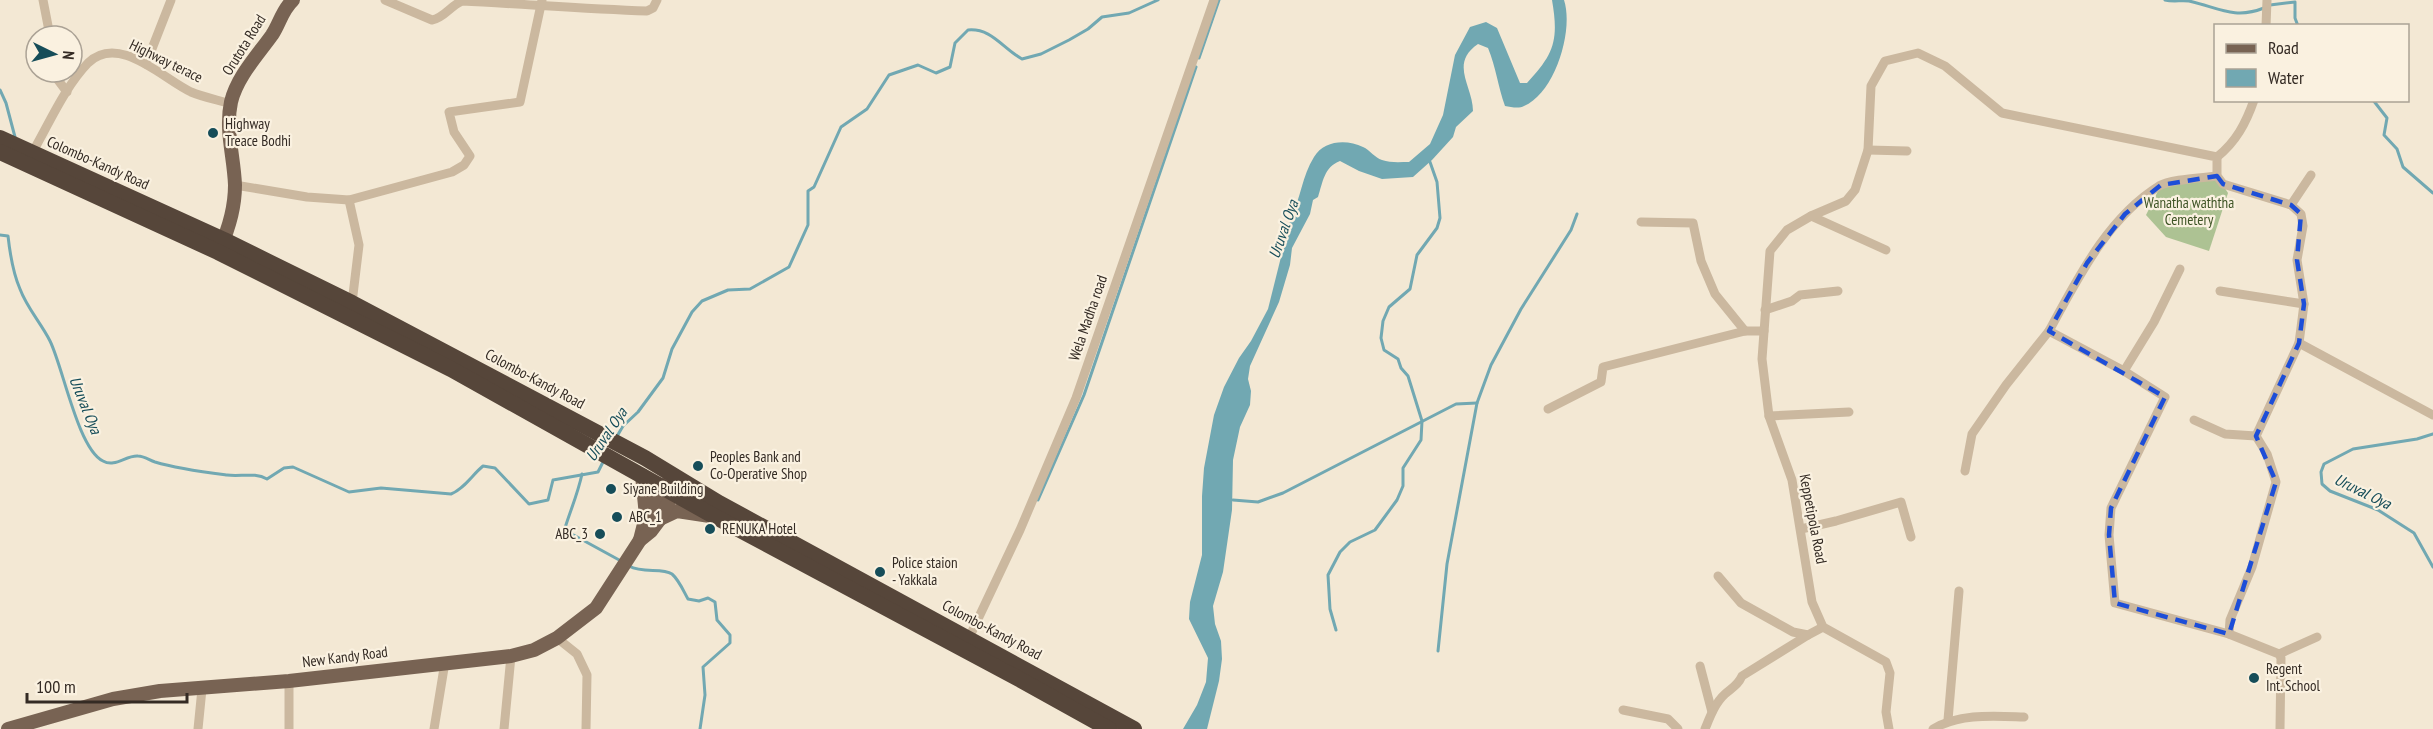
<svg xmlns="http://www.w3.org/2000/svg" width="2433" height="729" font-family="'PT Sans Narrow',sans-serif">
	<rect width="100%" height="100%" fill="#f3e8d4"/>
	<path fill="#adc293" d="M 2217,176 L 2228,193 L 2209,251 L 2166,237 L 2146,215 L 2161,185 Z"/>
	<path fill="#71a8b2" d="M 1552,0 L 1564,0 C 1574,30 1555,93 1524,106 C 1519,109 1511,107 1505,106 C 1498,87 1496,67 1488,48 L 1478,44 C 1449,64 1473,86 1473,111 L 1456,127 L 1453,137 L 1432,160 L 1413,177 L 1382,179 L 1359,171 L 1340,161 C 1324,167 1323,182 1318,197 L 1313,200 L 1310,214 L 1292,248 L 1290,265 L 1279,302 L 1250,366 L 1248,379 L 1251,391 L 1250,405 L 1240,427 L 1233,460 L 1232,510 L 1223,572 L 1213,606 L 1215,624 L 1221,641 L 1222,659 L 1219,681 L 1207,729 L 1183,729 L 1197,705 L 1206,682 L 1208,658 L 1189,619 L 1190,602 L 1202,555 L 1202,496 L 1204,468 L 1214,415 L 1224,387 L 1239,358 L 1251,341 L 1268,309 L 1291,217 C 1301,198 1302,176 1314,157 C 1324,140 1347,139 1363,147 C 1370,150 1375,158 1382,160 C 1390,163 1400,162 1409,162 L 1430,144 L 1443,115 L 1455,55 L 1470,27 L 1486,22 L 1497,28 L 1520,83 L 1527,83 C 1554,54 1559,41 1552,0 Z"/>
	<g fill="none" stroke-linecap="round" stroke-linejoin="round">
		<g stroke="#71a8b2" stroke-width="3">
			<path d="M 2165,0 C 2173,2 2181,0 2189,1 C 2217,7 2234,20 2264,8"/>
			<path d="M 2270,5 L 2295,2 L 2295,18 L 2298,26"/>
			<path d="M 1199,58 L 1219,0"/>
			<path d="M 0,90 L 6,103 L 15,137"/>
			<path d="M 2373,100 L 2387,118 L 2384,135 L 2397,149 L 2403,167 L 2433,193"/>
			<path d="M 0,235 L 8,236 C 10,254 13,273 20,289 C 27,308 41,323 50,341 C 63,367 78,449 103,461 C 115,468 126,455 138,456 C 144,456 149,460 155,462 C 178,469 203,472 227,475 C 240,477 255,472 267,479 L 284,468 L 293,467 L 349,492 L 381,488 L 451,494 C 464,489 472,475 483,466 L 495,468 L 529,504 L 548,500 L 553,480 L 598,472 L 603,462"/>
			<path d="M 2433,434 L 2417,439 L 2353,449 L 2324,464 L 2321,472 L 2322,484 L 2330,491 L 2378,510 L 2414,533 L 2433,567"/>
			<path d="M 616,438 L 623,426 L 638,412 L 663,378 L 672,349 L 692,312 L 702,301 L 728,290 L 750,289 L 789,267 L 808,225 L 808,191 L 814,187 L 841,127 L 867,109 L 889,75 L 918,65 L 936,73 L 950,67 L 955,43 L 968,30 C 992,28 1002,48 1022,59 L 1041,54 L 1069,40 L 1088,29 L 1102,17 L 1129,13 L 1158,0"/>
			<path d="M 582,474 C 578,493 571,509 565,528 L 568,532 L 621,561"/>
			<path d="M 1038,500 L 1084,395 L 1196,67"/>
			<path d="M 1233,500 L 1258,502 L 1283,493 L 1456,404 L 1477,403"/>
			<path d="M 629,566 C 643,574 662,567 672,574 C 679,580 684,592 688,599 L 699,601 L 708,598 L 715,602 L 717,620 L 730,635 L 730,643 L 703,667 L 705,695 L 700,729"/>
			<path d="M 1336,630 L 1330,609 L 1328,575 L 1340,552 L 1350,542 L 1375,530 L 1397,500 L 1403,486 L 1403,468 L 1421,440 L 1422,421 L 1408,376 L 1401,368 L 1398,359 L 1384,350 L 1381,338 L 1383,321 L 1389,307 L 1410,289 L 1417,255 L 1437,228 L 1440,218 L 1437,182 L 1430,162"/>
			<path d="M 1438,651 L 1447,564 L 1477,403 L 1491,365 L 1521,309 L 1571,230 L 1577,214"/>
		</g>
		<g stroke="#cbb89f" stroke-width="9">
			<path d="M 43,0 L 50,36"/>
			<path d="M 385,0 L 432,20 C 444,18 450,6 462,1 C 524,4 585,9 647,11 L 653,8 L 657,0"/>
			<path d="M 2266,26 L 2267,0"/>
			<path d="M 146,64 L 171,0"/>
			<path d="M 56,72 L 58,80 L 67,92"/>
			<path d="M 1868,150 L 1907,151"/>
			<path d="M 32,153 C 49,124 64,88 88,63 C 119,33 163,79 191,92 C 203,97 218,100 231,104"/>
			<path d="M 2217,157 C 2236,142 2246,123 2254,100"/>
			<path d="M 235,185 L 307,197 L 349,200 L 452,172 L 464,165 L 470,156 L 454,132 L 449,112 L 520,102 L 542,0"/>
			<path d="M 349,200 L 359,245 L 352,303"/>
			<path d="M 2291,205 L 2311,175"/>
			<path d="M 1811,216 L 1886,250"/>
			<path d="M 1641,222 L 1693,223 L 1701,261 L 1715,294 L 1745,331"/>
			<path d="M 2220,291 L 2304,304"/>
			<path d="M 1765,310 L 1792,301 L 1800,295 L 1838,291"/>
			<path d="M 2049,331 C 2077,280 2107,218 2159,186 C 2171,179 2203,178 2217,176"/>
			<path d="M 2299,343 L 2433,415"/>
			<path d="M 2124,371 L 2154,322 L 2180,269"/>
			<path d="M 1548,409 L 1601,382 L 1603,367 L 1745,331 L 1764,331"/>
			<path d="M 1769,416 L 1849,412"/>
			<path d="M 2194,420 L 2225,434 L 2256,436"/>
			<path d="M 1965,471 L 1972,434 L 2006,385 L 2049,331 L 2124,371 L 2165,397 L 2111,508 L 2109,535 L 2115,603 L 2229,634"/>
			<path d="M 1801,529 L 1836,521 L 1901,502 L 1911,537"/>
			<path d="M 1718,576 L 1741,603 L 1793,632 L 1808,635 L 1823,627"/>
			<path d="M 557,638 L 577,654 L 587,675 L 586,729"/>
			<path d="M 969,638 L 1020,530 L 1076,398 L 1214,0"/>
			<path d="M 2279,654 L 2317,637"/>
			<path d="M 1700,666 L 1712,712"/>
			<path d="M 1623,710 L 1668,719 L 1678,729"/>
			<path d="M 1948,720 L 1959,591"/>
			<path d="M 198,729 L 202,689"/>
			<path d="M 289,729 L 289,681"/>
			<path d="M 434,729 L 445,662"/>
			<path d="M 504,729 L 511,656"/>
			<path d="M 1705,729 C 1710,717 1715,703 1725,694 C 1733,687 1738,685 1742,676 L 1808,635"/>
			<path d="M 1889,729 L 1886,712 L 1890,673 L 1886,662 L 1823,627 L 1812,602 L 1792,480 L 1769,416 L 1762,359 L 1770,251 L 1787,230 L 1811,216 L 1846,201 L 1855,190 L 1868,150 L 1871,86 L 1885,61 L 1918,53 L 1945,66 L 2002,113 L 2217,157 L 2217,176 L 2223,184 L 2291,205 L 2301,214 L 2303,226 L 2297,260 L 2304,304 L 2299,343 L 2256,436 L 2267,454 L 2276,482 L 2252,567 L 2230,620 L 2229,634 L 2279,654 L 2281,658 L 2280,729"/>
			<path d="M 1933,729 C 1960,713 1994,716 2024,717"/>
		</g>
		<g stroke="#786353" stroke-width="14">
			<path d="M 220,248 C 229,228 235,207 235,185 C 234,157 225,130 231,102 C 237,77 257,56 272,35 C 280,23 282,10 293,0"/>
			<path d="M 642,475 L 646,516"/>
			<path d="M 660,519 L 677,511 L 710,516"/>
			<path d="M 640,540 L 646,516 L 669,481"/>
			<path d="M 8,729 L 113,699 L 160,691 L 289,681 L 511,656 L 534,650 L 557,638 L 596,608 L 640,540 L 651,531 L 660,519 L 677,485"/>
		</g>
		<g stroke="#56463a" stroke-width="16">
			<path d="M 0,138 L 224,240 L 352,303 L 645,458 L 719,503 L 1134,729"/>
			<path d="M 0,152 L 218,252 L 451,369 L 712,515 L 1019,679 L 1109,729"/>
		</g>
	</g>
	<path fill="none" stroke="#1d4ed8" stroke-width="4.5" stroke-dasharray="12 8" stroke-linejoin="round" d="M 2217,176 L 2223,184 L 2291,205 L 2301,214 L 2297,260 L 2304,304 L 2299,343 L 2256,436 L 2276,482 L 2229,634 L 2115,603 L 2109,535 L 2111,508 L 2165,397 L 2049,331 L 2087,263 L 2125,214 L 2161,185 Z"/>
	<g fill="#164d59" stroke="#faf1e0" stroke-width="2">
		<circle cx="213" cy="133" r="6"/>
		<circle cx="698" cy="466" r="6"/>
		<circle cx="611" cy="489" r="6"/>
		<circle cx="617" cy="517" r="6"/>
		<circle cx="710" cy="529" r="6"/>
		<circle cx="600" cy="534" r="6"/>
		<circle cx="880" cy="572" r="6"/>
		<circle cx="2254" cy="678" r="6"/>
	</g>
	<g text-anchor="middle" stroke-width="4.5" stroke-linejoin="round" paint-order="stroke">
		<g font-size="15" fill="#342b24" stroke="#faf1e0">
			<text transform="translate(244 45) rotate(-58)" y="5">Orutota Road</text>
			<text transform="translate(166 61) rotate(26)" y="5">Highway terace</text>
			<text transform="translate(98 163) rotate(24)" y="5">Colombo-Kandy Road</text>
			<text transform="translate(1088 318) rotate(-71)" y="5">Wela Madha road</text>
			<text transform="translate(535 379) rotate(28)" y="5">Colombo-Kandy Road</text>
			<text transform="translate(1813 519) rotate(79)" y="5">Keppetipola Road</text>
			<text transform="translate(992 630) rotate(28)" y="5">Colombo-Kandy Road</text>
			<text transform="translate(345 657) rotate(-7)" y="5">New Kandy Road</text>
		</g>
		<g font-size="15" fill="#342b24" stroke="#faf1e0" text-anchor="start">
			<text x="225" y="129">Highway<tspan x="225" dy="17">Treace Bodhi</tspan></text>
			<text x="710" y="462">Peoples Bank and<tspan x="710" dy="17">Co-Operative Shop</tspan></text>
			<text x="623" y="494">Siyane Building</text>
			<text x="629" y="522">ABC_1</text>
			<text x="722" y="534">RENUKA Hotel</text>
			<text x="588" y="539" text-anchor="end">ABC_3</text>
			<text x="892" y="568">Police staion<tspan x="892" dy="17">- Yakkala</tspan></text>
			<text x="2266" y="674">Regent<tspan x="2266" dy="17">Int. School</tspan></text>
		</g>
		<g font-size="15" fill="#3e5425" stroke="#faf1e0">
			<text x="2189" y="208">Wanatha waththa<tspan x="2189" dy="17">Cemetery</tspan></text>
		</g>
		<g font-size="16" font-style="italic" fill="#164d59" stroke="#faf1e0">
			<text transform="translate(1283 229) rotate(-71)" y="6">Uruval Oya</text>
			<text transform="translate(86 405) rotate(68)" y="6">Uruval Oya</text>
			<text transform="translate(606 434) rotate(-56)" y="6">Uruval Oya</text>
			<text transform="translate(2363 491) rotate(26)" y="6">Uruval Oya</text>
		</g>
	</g>
	<rect x="2214" y="24" width="195" height="78" fill="#faf1e0" stroke="#aba295" stroke-width="1.5"/>
	<rect x="2226" y="44" width="30" height="9" fill="#786353" stroke="#aba295" stroke-width="1.5"/>
	<text x="2268" y="54" font-size="18" fill="#342b24">Road</text>
	<rect x="2226" y="69" width="30" height="18" fill="#71a8b2" stroke="#aba295" stroke-width="1.5"/>
	<text x="2268" y="84" font-size="18" fill="#342b24">Water</text>
	<g transform="translate(54 54) rotate(95)"><circle r="28" fill="#faf1e0" stroke="#aba295" stroke-width="1.5"/>
	<path d="M0-4.5L10 22L0 15L-10 22Z" fill="#164d59"/>
	<text y="-9" font-size="16" font-weight="bold" text-anchor="middle" fill="#342b24">N</text>
	</g>
	<path d="M27 693v9h160v-9" fill="none" stroke="#342b24" stroke-width="3"/>
	<text x="36" y="693" font-size="18" fill="#342b24" stroke="#faf1e0" stroke-width="4.5" paint-order="stroke">100 m</text>
</svg>
